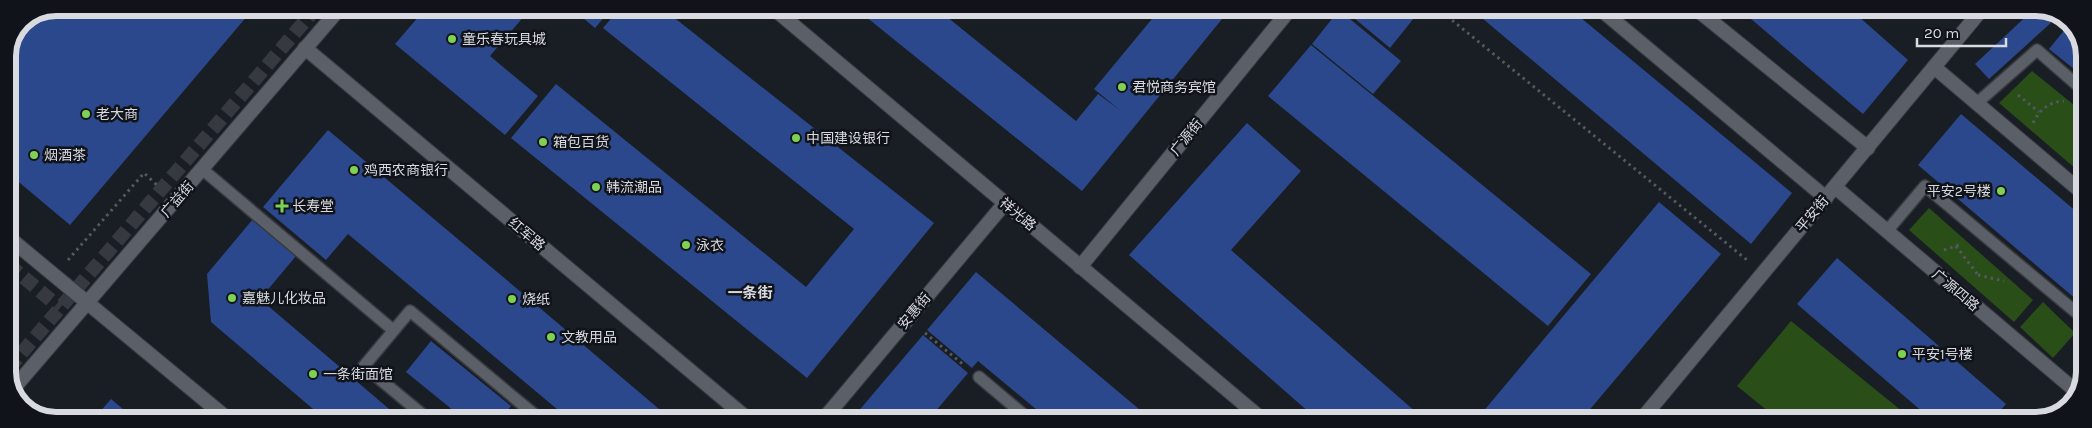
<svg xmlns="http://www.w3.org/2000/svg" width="2092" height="428" font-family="Karla,'Noto Sans SC',sans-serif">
	<rect width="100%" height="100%" fill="#191d24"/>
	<g fill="#2a4e17">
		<path d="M 2032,71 L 2084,113 L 2084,176 L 1999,103 Z"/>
		<path d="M 1929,208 L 2033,300 L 2014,322 L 1909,230 Z"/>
		<path d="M 2043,302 L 2075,333 L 2053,358 L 2020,327 Z"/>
		<path d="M 1791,321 L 1913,420 L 1914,420 L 1779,420 L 1737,386 Z"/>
	</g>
	<g fill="#2c488c">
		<path d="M 56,8 L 254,8 L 70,225 L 8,173 L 8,56 L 22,21 Z"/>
		<path d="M 426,8 L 531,8 L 490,56 L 538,96 L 505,135 L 395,44 Z"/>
		<path d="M 571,8 L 612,8 L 595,28 Z"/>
		<path d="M 620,8 L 662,8 L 934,223 L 807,378 L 511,138 L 556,84 L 806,287 L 854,229 L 603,28 Z"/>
		<path d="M 855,8 L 936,8 L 1076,121 L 1098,94 L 1120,110 L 1094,89 L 1161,8 L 1231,8 L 1082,191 Z"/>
		<path d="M 1342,8 L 1422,8 L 1390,48 Z"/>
		<path d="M 1470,8 L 1569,8 L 1792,193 L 1751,244 Z"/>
		<path d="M 1738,8 L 1849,8 L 1908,60 L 1863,114 Z"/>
		<path d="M 2035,8 L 2043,8 L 2054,20 L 1989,79 L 1975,64 Z"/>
		<path d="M 1339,10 L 1401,61 L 1373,94 L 1312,44 Z"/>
		<path d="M 2071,22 L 2084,50 L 2084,77 L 2049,49 Z"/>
		<path d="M 1311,45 L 1591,274 L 1548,326 L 1268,96 Z"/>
		<path d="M 1961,114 L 2084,218 L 2084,306 L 1918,165 Z"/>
		<path d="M 1247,123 L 1301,171 L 1231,250 L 1425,420 L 1318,420 L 1129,255 Z"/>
		<path d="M 328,130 L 534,303 L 672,420 L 570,420 L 348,234 L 326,260 L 263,207 Z"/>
		<path d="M 1659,202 L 1721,254 L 1581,420 L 1476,420 Z"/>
		<path d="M 253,219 L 296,256 L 260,299 L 402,420 L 326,420 L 211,322 L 207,274 Z"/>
		<path d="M 1837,258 L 2006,404 L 1992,420 L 1932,420 L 1797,304 Z"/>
		<path d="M 976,272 L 1152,420 L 1049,420 L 978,361 L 972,368 L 927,330 Z"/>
		<path d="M 923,335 L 968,373 L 928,420 L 851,420 Z"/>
		<path d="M 431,341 L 511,406 L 499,420 L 465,420 L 406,372 Z"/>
		<path d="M 111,399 L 136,420 L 93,420 Z"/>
		<path d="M 1726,414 L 1733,420 L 1721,420 Z"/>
	</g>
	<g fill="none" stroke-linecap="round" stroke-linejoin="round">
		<g stroke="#363940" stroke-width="14" stroke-dasharray="14 7" stroke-linecap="butt">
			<path d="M 8,264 L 60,308"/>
			<path d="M 8,369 L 316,8"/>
		</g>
		<g stroke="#383a3f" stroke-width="14">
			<g id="service">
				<path d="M 1977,103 L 2037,50 L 2084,91"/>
				<path d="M 202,169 L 393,330"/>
				<path d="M 1887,231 L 1925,186 L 2084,319"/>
				<path d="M 979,377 L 1030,420"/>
				<path d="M 429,420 L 364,366 L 410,311 L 541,420"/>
			</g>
		</g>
		<g stroke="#383a3f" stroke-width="16">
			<g id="minor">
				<path d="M 1599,8 L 1826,198"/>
				<path d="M 1695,8 L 1868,148"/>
				<path d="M 305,48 L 749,420"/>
				<path d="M 1934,67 L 2084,194"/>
				<path d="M 1835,187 L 2077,392"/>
				<path d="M 8,237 L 229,420"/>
				<path d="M 1080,267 L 1291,8"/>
				<path d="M 823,420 L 1005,203"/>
				<path d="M 1641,420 L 1983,8"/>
			</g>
		</g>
		<g stroke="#383a3f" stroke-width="16">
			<g id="tertiary">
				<path d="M 773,8 L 1263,420"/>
				<path d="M 13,389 L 340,8"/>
			</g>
		</g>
		<g stroke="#55585f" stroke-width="3" stroke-dasharray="2.5 4" stroke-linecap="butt">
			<path d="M 295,8 L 305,17"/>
			<path d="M 1437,8 L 1747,260"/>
			<path d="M 2018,95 L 2039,112"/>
			<path d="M 2033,123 C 2040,109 2049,102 2064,101"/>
			<path d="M 2075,157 L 2084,149"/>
			<path d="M 1956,246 L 1978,275"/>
			<path d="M 1944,250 L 1962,244"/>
			<path d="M 68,260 L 144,173 L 159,187"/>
			<path d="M 1978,275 L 2004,281"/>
			<path d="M 925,333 L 965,366"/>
		</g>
		<use href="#service" stroke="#5b5f68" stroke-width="11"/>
		<use href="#minor" stroke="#5b5f68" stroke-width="14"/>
		<use href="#tertiary" stroke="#5b5f68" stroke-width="14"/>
	</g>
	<g fill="#7dd154" stroke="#10131a" stroke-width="2">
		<circle cx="452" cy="39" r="5"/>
		<circle cx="1122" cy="87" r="5"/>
		<circle cx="86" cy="114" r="5"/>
		<circle cx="796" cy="138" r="5"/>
		<circle cx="543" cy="142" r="5"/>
		<circle cx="34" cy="155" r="5"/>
		<circle cx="354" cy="170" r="5"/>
		<circle cx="596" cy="187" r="5"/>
		<circle cx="2001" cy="191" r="5"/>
		<path d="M279.5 198.5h5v5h5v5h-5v5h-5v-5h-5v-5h5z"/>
		<circle cx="686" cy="245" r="5"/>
		<circle cx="232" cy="298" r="5"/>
		<circle cx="512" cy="299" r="5"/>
		<circle cx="551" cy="337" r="5"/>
		<circle cx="1902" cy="354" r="5"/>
		<circle cx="313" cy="374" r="5"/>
	</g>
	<g text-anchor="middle" stroke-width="5" stroke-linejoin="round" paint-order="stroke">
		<g font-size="14" fill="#d8dadf" stroke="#10131a" text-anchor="start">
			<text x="462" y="44">童乐春玩具城</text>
			<text x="1132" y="92">君悦商务宾馆</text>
			<text x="96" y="119">老大商</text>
			<text x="806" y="143">中国建设银行</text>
			<text x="553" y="147">箱包百货</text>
			<text x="44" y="160">烟酒茶</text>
			<text x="364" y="175">鸡西农商银行</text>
			<text x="606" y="192">韩流潮品</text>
			<text x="1991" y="196" text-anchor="end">平安2号楼</text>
			<text x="292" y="211">长寿堂</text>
			<text x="696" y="250">泳衣</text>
			<text x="242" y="303">嘉魅儿化妆品</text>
			<text x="522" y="304">烧纸</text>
			<text x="561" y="342">文教用品</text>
			<text x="1912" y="359">平安1号楼</text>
			<text x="323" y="379">一条街面馆</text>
		</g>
		<g font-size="14" fill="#d8dadf" stroke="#10131a">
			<text transform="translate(1186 137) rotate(-51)" y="5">广源街</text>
			<text transform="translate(177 199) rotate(-49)" y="5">广益街</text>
			<text transform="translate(1018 214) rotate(40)" y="5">祥光路</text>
			<text transform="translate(1812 214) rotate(-50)" y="5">平安街</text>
			<text transform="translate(527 234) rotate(40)" y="5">红军路</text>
			<text transform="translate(1956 290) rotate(40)" y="5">广源四路</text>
			<text transform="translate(914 311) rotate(-50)" y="5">安惠街</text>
		</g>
		<g font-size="15" font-weight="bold" fill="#d8dadf" stroke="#10131a">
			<text x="750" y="298">一条街</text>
		</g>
	</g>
	<path d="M0 0H2092V428H0ZM56 16H2036A40 40 0 0 1 2076 56V372A40 40 0 0 1 2036 412H56A40 40 0 0 1 16 372V56A40 40 0 0 1 56 16Z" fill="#10131a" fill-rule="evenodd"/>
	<path fill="none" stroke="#d8dadf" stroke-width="6" d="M56 16H2036A40 40 0 0 1 2076 56V372A40 40 0 0 1 2036 412H56A40 40 0 0 1 16 372V56A40 40 0 0 1 56 16Z"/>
	<path d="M1917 38v8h89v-8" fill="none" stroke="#d8dadf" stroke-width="2.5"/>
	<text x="1924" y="38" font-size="15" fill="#d8dadf" stroke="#10131a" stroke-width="4" paint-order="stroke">20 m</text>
</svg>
